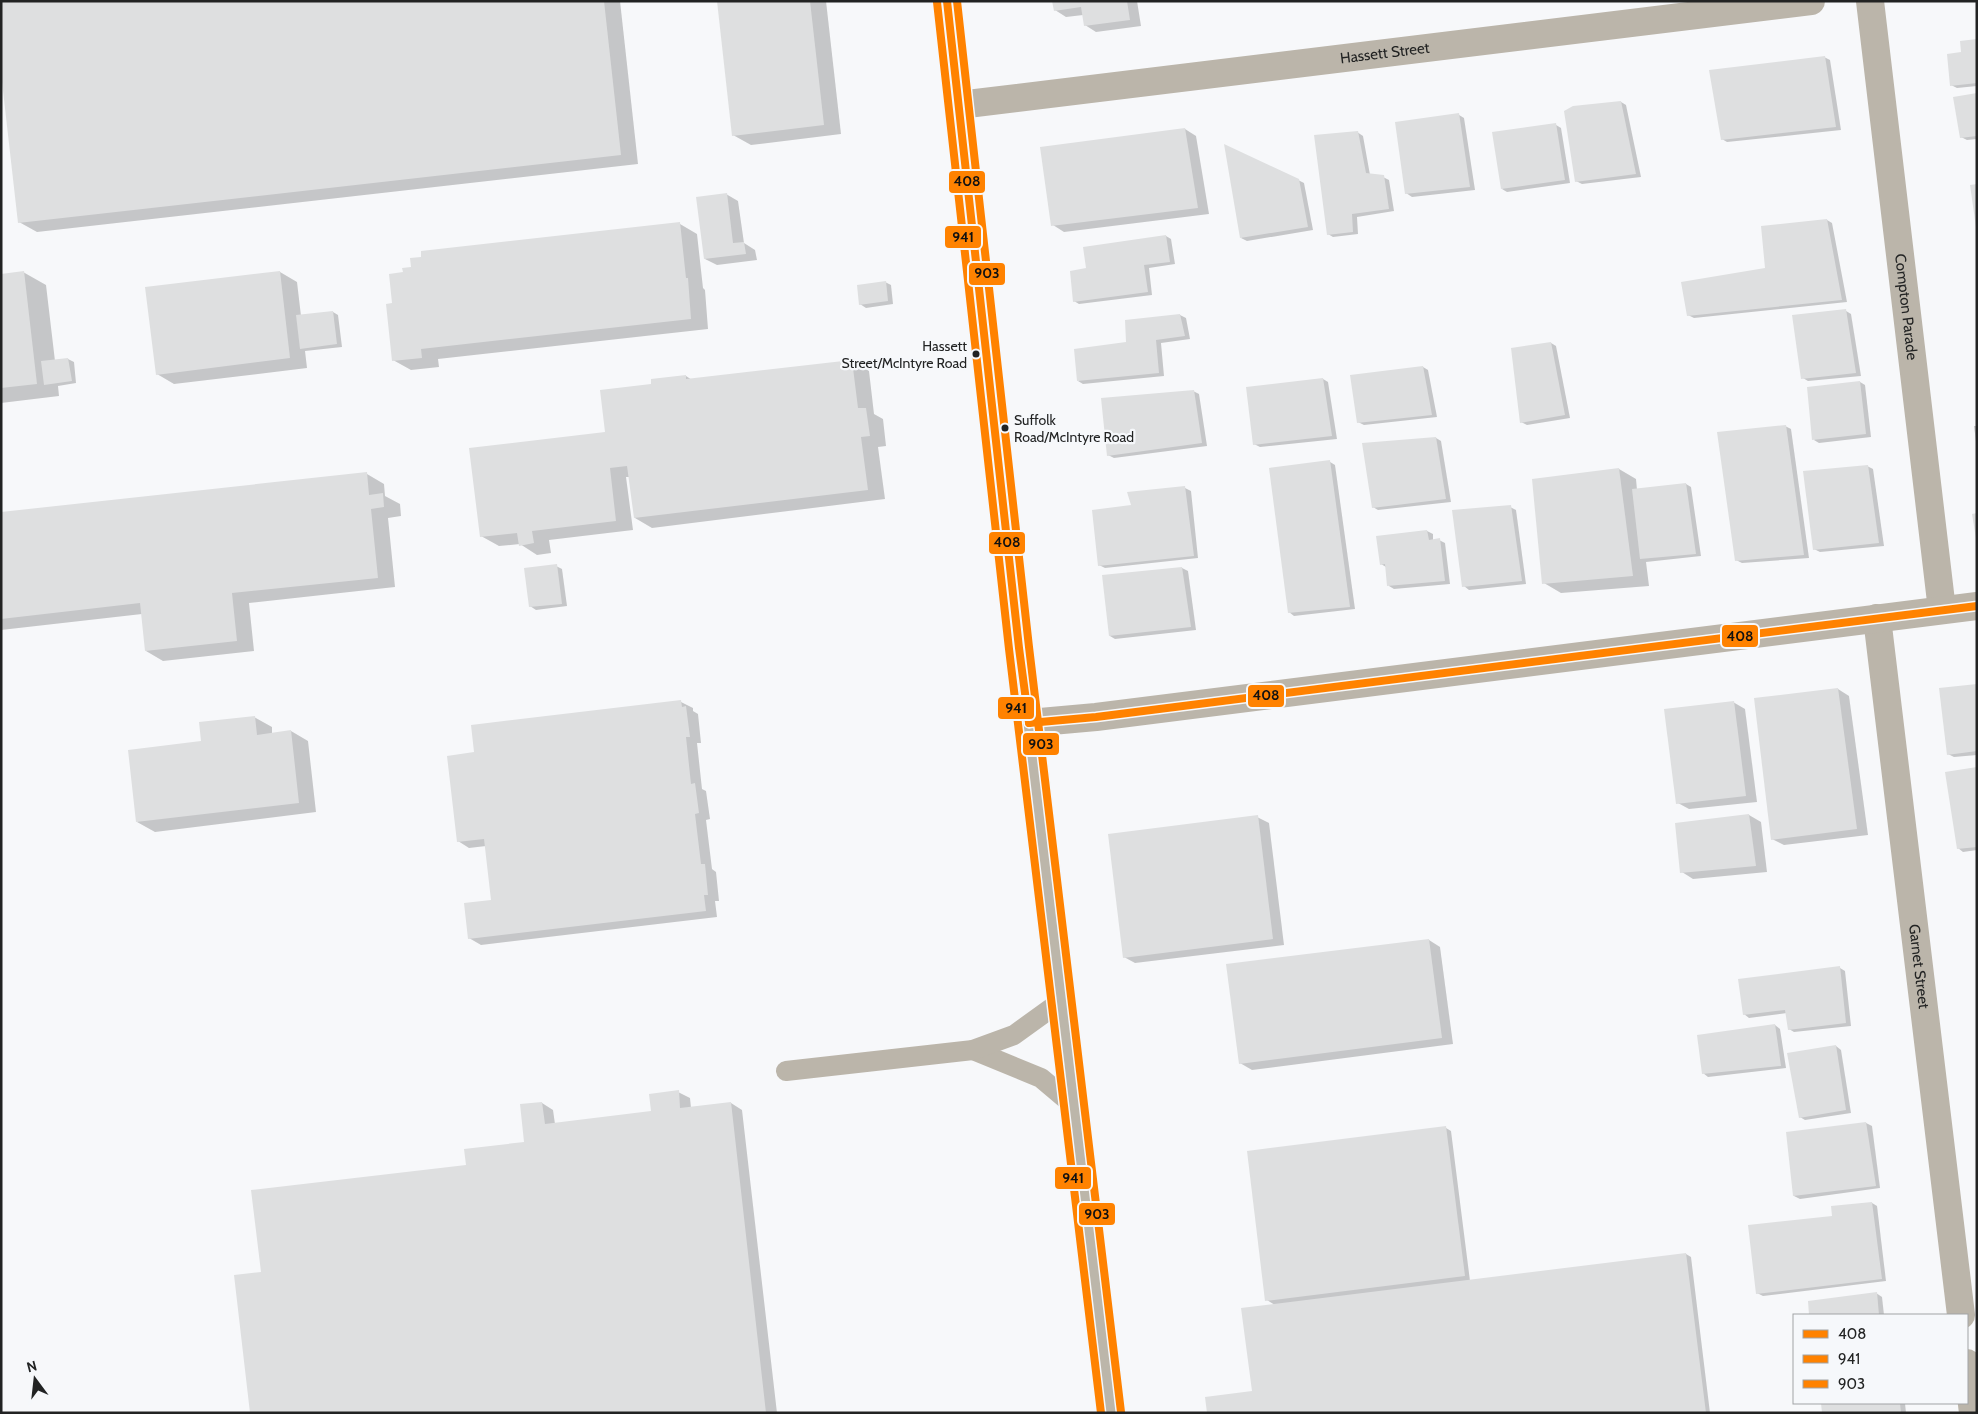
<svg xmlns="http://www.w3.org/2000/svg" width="1978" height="1414" font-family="Cabin,sans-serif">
	<rect width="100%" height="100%" fill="#f7f8fa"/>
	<g fill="#0003">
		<path d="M 1,1 L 620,1 L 638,164 L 37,232 L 19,222 Z"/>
		<path d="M 719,1 L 826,1 L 841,134 L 751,145 L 733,135 Z"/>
		<path d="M 1054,1 L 1137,1 L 1141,26 L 1096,32 L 1085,25 L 1083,15 L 1066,17 L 1055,10 Z"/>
		<path d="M 1977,40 L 1977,86 L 1957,88 L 1951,85 L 1962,53 Z"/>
		<path d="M 1824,57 L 1830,60 L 1841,130 L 1727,142 L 1722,139 Z"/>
		<path d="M 1977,95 L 1977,139 L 1967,140 L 1961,137 Z"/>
		<path d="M 1621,102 L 1626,105 L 1641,177 L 1582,184 L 1576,181 Z"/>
		<path d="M 1459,115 L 1464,118 L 1475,190 L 1412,197 L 1406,193 Z"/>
		<path d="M 1556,125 L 1561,128 L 1570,183 L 1507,192 L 1502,189 Z"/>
		<path d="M 1185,129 L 1196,136 L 1209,214 L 1064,232 L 1053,225 Z"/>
		<path d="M 1357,132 L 1363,136 L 1370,175 L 1383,177 L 1389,180 L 1394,211 L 1357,217 L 1358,234 L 1333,237 L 1328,234 Z"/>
		<path d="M 1298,180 L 1304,183 L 1313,230 L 1247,241 L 1241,238 Z"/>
		<path d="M 726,194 L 738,201 L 744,243 L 755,250 L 757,260 L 717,265 L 705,259 Z"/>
		<path d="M 1827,220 L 1832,223 L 1847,302 L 1694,318 L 1688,315 L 1766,269 Z"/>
		<path d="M 680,224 L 697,234 L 703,288 L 705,290 L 708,329 L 438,359 L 439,367 L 411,370 L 393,360 L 393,304 L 405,274 L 422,258 Z"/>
		<path d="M 1166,236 L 1171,239 L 1175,264 L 1149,268 L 1152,295 L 1079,304 L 1074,301 L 1088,269 Z"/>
		<path d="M 23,272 L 46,285 L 55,361 L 68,359 L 74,362 L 76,383 L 58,386 L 59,396 L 1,403 L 1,275 Z"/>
		<path d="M 280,272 L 297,282 L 301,316 L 333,312 L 338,315 L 342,347 L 305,351 L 307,368 L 174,384 L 157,374 Z"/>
		<path d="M 885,282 L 891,285 L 893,304 L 866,308 L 860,304 Z"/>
		<path d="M 1846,311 L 1851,314 L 1861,376 L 1808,381 L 1803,378 Z"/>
		<path d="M 1180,315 L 1186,318 L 1190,339 L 1161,343 L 1164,376 L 1083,384 L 1078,381 L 1127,343 Z"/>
		<path d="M 1551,343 L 1556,346 L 1570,418 L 1527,425 L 1521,422 Z"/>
		<path d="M 852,361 L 869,371 L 874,414 L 883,419 L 886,446 L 878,447 L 885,499 L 652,528 L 635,518 L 630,477 L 626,477 L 633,530 L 549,540 L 551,553 L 537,555 L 520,544 L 499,546 L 481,536 L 607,433 L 653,385 L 686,376 L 692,380 Z"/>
		<path d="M 1423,367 L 1428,370 L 1437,417 L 1364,425 L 1358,422 Z"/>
		<path d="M 1323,379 L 1328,382 L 1337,439 L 1260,447 L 1254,444 Z"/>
		<path d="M 1860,382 L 1865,385 L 1871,437 L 1819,443 L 1814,440 Z"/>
		<path d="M 1193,391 L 1199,394 L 1207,446 L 1114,458 L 1108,455 Z"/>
		<path d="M 1785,426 L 1791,429 L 1809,558 L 1742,563 L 1736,560 Z"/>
		<path d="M 1974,426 L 1977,426 L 1977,449 Z"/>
		<path d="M 1436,438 L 1441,441 L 1451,502 L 1378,510 L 1373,507 Z"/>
		<path d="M 1330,462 L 1335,465 L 1355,609 L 1294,616 L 1289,612 Z"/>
		<path d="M 1867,466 L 1873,469 L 1884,546 L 1820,552 L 1814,549 Z"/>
		<path d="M 1619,469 L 1636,479 L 1637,490 L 1686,484 L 1691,487 L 1701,556 L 1646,562 L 1649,586 L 1561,593 L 1544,583 Z"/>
		<path d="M 367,474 L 384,484 L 385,496 L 400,504 L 401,516 L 388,518 L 395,587 L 249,603 L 254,651 L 163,661 L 146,651 L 142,614 L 1,630 L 1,514 Z"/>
		<path d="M 1185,488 L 1191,491 L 1198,558 L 1105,568 L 1099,565 L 1132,506 L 1129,493 Z"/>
		<path d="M 1510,507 L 1516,510 L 1526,584 L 1469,590 L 1464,586 Z"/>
		<path d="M 1427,531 L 1433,534 L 1433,541 L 1439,540 L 1445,543 L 1450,584 L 1394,589 L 1389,586 L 1386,567 L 1381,564 Z"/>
		<path d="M 556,566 L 562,569 L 567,606 L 536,610 L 530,606 Z"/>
		<path d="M 1182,568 L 1188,571 L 1196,630 L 1115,639 L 1110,636 L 1103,576 Z"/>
		<path d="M 1977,685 L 1977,755 L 1954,757 L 1948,754 Z"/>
		<path d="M 1838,689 L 1849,696 L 1868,835 L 1784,845 L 1772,839 Z"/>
		<path d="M 681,702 L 693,708 L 693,711 L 698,714 L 701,743 L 697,743 L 702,789 L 706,791 L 710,819 L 706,820 L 712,869 L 716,872 L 719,901 L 715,901 L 717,917 L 481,945 L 469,938 L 492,901 L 486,846 L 469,848 L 458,841 L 475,753 Z"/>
		<path d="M 1733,702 L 1745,709 L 1757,802 L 1689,809 L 1678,803 Z"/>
		<path d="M 254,717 L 272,727 L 272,734 L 291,731 L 308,741 L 316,812 L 155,832 L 137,822 L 202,742 Z"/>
		<path d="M 1977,768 L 1977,850 L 1963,852 L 1958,848 Z"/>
		<path d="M 1749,815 L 1761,822 L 1767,872 L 1693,879 L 1682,872 Z"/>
		<path d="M 1257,817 L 1269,823 L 1284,945 L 1135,963 L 1124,957 Z"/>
		<path d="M 1429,940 L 1440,947 L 1453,1044 L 1252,1070 L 1240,1063 Z"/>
		<path d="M 1840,968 L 1845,971 L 1851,1026 L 1794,1032 L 1789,1029 L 1787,1013 L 1749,1018 L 1744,1014 Z"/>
		<path d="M 1775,1025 L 1780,1029 L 1786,1068 L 1708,1077 L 1703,1073 Z"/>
		<path d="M 1836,1046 L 1841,1050 L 1851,1113 L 1805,1120 L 1800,1117 Z"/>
		<path d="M 678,1092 L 690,1098 L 691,1108 L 731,1103 L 742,1110 L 777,1413 L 251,1413 L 262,1273 L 467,1166 L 526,1143 L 542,1103 L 553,1110 L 555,1124 L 652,1112 Z"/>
		<path d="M 1866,1123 L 1872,1126 L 1880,1188 L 1800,1199 L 1794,1196 L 1788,1133 Z"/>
		<path d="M 1446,1128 L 1451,1131 L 1470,1281 L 1686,1254 L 1691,1257 L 1710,1413 L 1208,1413 L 1253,1392 L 1275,1305 L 1267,1300 Z"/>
		<path d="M 1872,1203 L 1877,1206 L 1886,1281 L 1763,1296 L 1757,1293 L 1833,1217 Z"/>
		<path d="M 1876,1293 L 1882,1297 L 1884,1315 L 1811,1315 L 1809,1302 Z"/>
		<path d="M 1822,1403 L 1905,1403 L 1906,1413 L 1823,1413 Z"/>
	</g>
	<g fill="#dedfe0">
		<path d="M 1,1 L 604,1 L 621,155 L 18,223 L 1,73 Z"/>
		<path d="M 717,1 L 810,1 L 824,125 L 732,136 Z"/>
		<path d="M 1052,1 L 1127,1 L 1130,20 L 1084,26 L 1081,7 L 1054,11 Z"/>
		<path d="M 1977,39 L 1977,83 L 1950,86 L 1947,54 L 1961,52 L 1960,41 Z"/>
		<path d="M 1825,56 L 1836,127 L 1721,140 L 1709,70 Z"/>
		<path d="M 1977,93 L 1977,136 L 1960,138 L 1953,97 Z"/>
		<path d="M 1621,101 L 1636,174 L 1575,182 L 1564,111 L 1573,106 Z"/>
		<path d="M 1459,113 L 1470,187 L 1405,194 L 1395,122 Z"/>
		<path d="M 1556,123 L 1565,180 L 1501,189 L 1492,132 Z"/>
		<path d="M 1185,128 L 1198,208 L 1051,226 L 1040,147 Z"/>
		<path d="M 1358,131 L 1366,173 L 1384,175 L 1389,209 L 1352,214 L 1353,232 L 1327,235 L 1314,135 Z"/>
		<path d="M 1224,144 L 1299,179 L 1308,227 L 1240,238 Z"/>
		<path d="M 1977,184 L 1977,227 L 1976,227 L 1970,185 Z"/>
		<path d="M 727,193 L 733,243 L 744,242 L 746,254 L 704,259 L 696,197 Z"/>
		<path d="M 1827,219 L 1842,300 L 1687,316 L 1681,282 L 1765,268 L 1761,226 Z"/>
		<path d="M 680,222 L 686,278 L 688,278 L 691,319 L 421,349 L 422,358 L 392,361 L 386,304 L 392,303 L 389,274 L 403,272 L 402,268 L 411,267 L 410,258 L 421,257 L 421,251 Z"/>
		<path d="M 1166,235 L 1170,262 L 1144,265 L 1148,292 L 1073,302 L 1070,271 L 1086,268 L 1083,247 Z"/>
		<path d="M 24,271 L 37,384 L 1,388 L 1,274 Z"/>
		<path d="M 280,271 L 290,358 L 156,375 L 145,287 Z"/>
		<path d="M 886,281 L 888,301 L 859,305 L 857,285 Z"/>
		<path d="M 1846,309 L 1856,373 L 1801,379 L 1792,315 Z"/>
		<path d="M 333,311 L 337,344 L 300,349 L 296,315 Z"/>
		<path d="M 1180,314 L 1185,336 L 1156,340 L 1159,373 L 1077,381 L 1074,349 L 1126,342 L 1125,320 Z"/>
		<path d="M 1551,342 L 1565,415 L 1520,423 L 1511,348 Z"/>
		<path d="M 68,358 L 72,381 L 44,385 L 41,361 Z"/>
		<path d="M 852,360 L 858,408 L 866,408 L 870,436 L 861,437 L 868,490 L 634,518 L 627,466 L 610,468 L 616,521 L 532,531 L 534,543 L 519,546 L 517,533 L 480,537 L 469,448 L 605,432 L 600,390 L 651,384 L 651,379 L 686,375 L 686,379 Z"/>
		<path d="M 1423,366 L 1432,415 L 1357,423 L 1350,375 Z"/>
		<path d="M 1323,378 L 1332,436 L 1253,445 L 1246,387 Z"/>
		<path d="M 1860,381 L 1866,434 L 1812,440 L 1807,387 Z"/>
		<path d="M 1194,390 L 1202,443 L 1107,456 L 1101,398 Z"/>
		<path d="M 1786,425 L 1804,555 L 1735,561 L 1717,432 Z"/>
		<path d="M 1436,437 L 1446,499 L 1372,508 L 1362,443 Z"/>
		<path d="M 1330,460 L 1350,607 L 1288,613 L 1269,468 Z"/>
		<path d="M 1868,465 L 1879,543 L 1813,550 L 1803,471 Z"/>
		<path d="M 1619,468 L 1633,576 L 1542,584 L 1532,479 Z"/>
		<path d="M 367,472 L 369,495 L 383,493 L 384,507 L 371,509 L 378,578 L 232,593 L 237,641 L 145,651 L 140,603 L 1,619 L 1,512 Z"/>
		<path d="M 1686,483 L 1696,554 L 1640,559 L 1632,489 Z"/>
		<path d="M 1185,486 L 1194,556 L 1098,566 L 1092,510 L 1131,505 L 1127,492 Z"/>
		<path d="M 1511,505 L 1522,581 L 1462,587 L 1452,510 Z"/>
		<path d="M 1977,513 L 1977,538 L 1976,538 L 1972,514 Z"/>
		<path d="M 1427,530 L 1429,540 L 1440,538 L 1445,581 L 1387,586 L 1385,564 L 1380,565 L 1376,536 Z"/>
		<path d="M 557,564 L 562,604 L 529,607 L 524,568 Z"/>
		<path d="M 1182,567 L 1191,627 L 1109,636 L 1102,575 Z"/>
		<path d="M 1977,684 L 1977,751 L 1947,755 L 1939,688 Z"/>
		<path d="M 1838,688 L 1857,829 L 1771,840 L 1754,698 Z"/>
		<path d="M 681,700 L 682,707 L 686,706 L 690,737 L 686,737 L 691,784 L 695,783 L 699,813 L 695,814 L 701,864 L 705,864 L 708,895 L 704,895 L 706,911 L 468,939 L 464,903 L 491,900 L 484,839 L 457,842 L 447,756 L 474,752 L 471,725 Z"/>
		<path d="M 1734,701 L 1746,796 L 1676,804 L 1664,709 Z"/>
		<path d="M 255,716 L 257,735 L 291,730 L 299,803 L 136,822 L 128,750 L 201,741 L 199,722 Z"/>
		<path d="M 1977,767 L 1977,847 L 1957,849 L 1945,772 Z"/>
		<path d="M 1749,814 L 1756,866 L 1680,873 L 1675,823 Z"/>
		<path d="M 1258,815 L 1273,939 L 1123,958 L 1108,834 Z"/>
		<path d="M 1429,939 L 1442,1038 L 1239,1064 L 1226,964 Z"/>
		<path d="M 1840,966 L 1846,1023 L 1788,1030 L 1785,1010 L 1743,1015 L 1738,979 Z"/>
		<path d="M 1775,1024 L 1781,1066 L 1702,1074 L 1697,1035 Z"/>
		<path d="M 1836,1045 L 1846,1110 L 1799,1118 L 1787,1053 Z"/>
		<path d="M 679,1090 L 680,1108 L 731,1102 L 766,1413 L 250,1413 L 234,1275 L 261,1272 L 251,1190 L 466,1165 L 464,1149 L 524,1142 L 520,1104 L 542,1102 L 545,1124 L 651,1111 L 649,1094 Z"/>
		<path d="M 1866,1122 L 1876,1186 L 1793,1196 L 1786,1132 Z"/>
		<path d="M 1446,1126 L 1465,1276 L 1265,1301 L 1247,1151 Z"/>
		<path d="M 1872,1202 L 1882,1279 L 1756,1294 L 1748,1225 L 1832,1216 L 1831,1206 Z"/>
		<path d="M 1686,1253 L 1706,1413 L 1207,1413 L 1205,1397 L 1252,1391 L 1241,1308 Z"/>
		<path d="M 1877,1292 L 1879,1315 L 1809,1315 L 1808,1301 Z"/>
		<path d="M 1821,1403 L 1900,1403 L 1901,1413 L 1822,1413 Z"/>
	</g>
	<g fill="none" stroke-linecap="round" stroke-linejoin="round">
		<g stroke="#bbb5aa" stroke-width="20">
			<path d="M 973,1050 L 1041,1078 L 1073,1105"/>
			<path d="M 786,1071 L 973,1050 L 1014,1035 L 1061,1001"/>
		</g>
		<g stroke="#bbb5aa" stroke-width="28">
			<path id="s1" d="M 1870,1 L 1942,610"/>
			<path id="s2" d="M 959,105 L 1811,1"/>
			<path id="s3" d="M 1877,618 L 1961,1315"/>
			<path d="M 1967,1363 L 1973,1413"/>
		</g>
		<path stroke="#bbb5aa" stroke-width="28" d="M 1029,723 L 1096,717 L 1977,606"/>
		<path stroke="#bcb6aa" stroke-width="28" d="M 947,1 L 1019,648 L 1029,723 L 1111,1413"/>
		<g stroke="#f6f8fb" stroke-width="11">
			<g id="bus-1">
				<path d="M 947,1 L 1019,648 L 1029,723"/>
				<path d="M 1029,723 L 1096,717 L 1977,606"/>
			</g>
		</g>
		<g stroke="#f6f8fb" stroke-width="11">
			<path id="bus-2" d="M 937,2 L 1009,649 L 1101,1413"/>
		</g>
		<g stroke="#f6f8fb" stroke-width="11">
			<path id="bus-3" d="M 957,1 L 1029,647 L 1121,1412"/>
		</g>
		<use href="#bus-1" stroke="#ff8200" stroke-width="8"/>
		<use href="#bus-2" stroke="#ff8200" stroke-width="8"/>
		<use href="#bus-3" stroke="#ff8200" stroke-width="8"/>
	</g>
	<g fill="#222323" stroke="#f6f8fb" stroke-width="2">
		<circle cx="976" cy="354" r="4.5"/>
		<circle cx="1005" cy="428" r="4.5"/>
	</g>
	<g text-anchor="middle" stroke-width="4.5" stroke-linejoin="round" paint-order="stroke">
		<g font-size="14" fill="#222323" stroke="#f6f8fb" text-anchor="end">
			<text x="967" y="351">Hassett<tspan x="967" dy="17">Street/McIntyre Road</tspan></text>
			<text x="1014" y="425" text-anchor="start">Suffolk<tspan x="1014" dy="17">Road/McIntyre Road</tspan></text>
		</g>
		<g font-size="15" fill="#222323" stroke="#f6f8fb">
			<text dy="5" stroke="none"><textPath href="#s2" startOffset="429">Hassett Street</textPath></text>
			<text dy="5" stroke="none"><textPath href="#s1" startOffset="308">Compton Parade</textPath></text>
			<text dy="5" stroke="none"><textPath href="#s3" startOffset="351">Garnet Street</textPath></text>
		</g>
	</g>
	<g stroke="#f6f8fb" stroke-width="2">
		<rect x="948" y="170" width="38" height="24" rx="5" fill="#ff8200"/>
		<rect x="944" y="225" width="38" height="24" rx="5" fill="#ff8200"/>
		<rect x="968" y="262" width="38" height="24" rx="5" fill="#ff8200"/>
		<rect x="988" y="531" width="38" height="24" rx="5" fill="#ff8200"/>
		<rect x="1721" y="624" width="38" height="24" rx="5" fill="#ff8200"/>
		<rect x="1247" y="684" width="38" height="24" rx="5" fill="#ff8200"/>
		<rect x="997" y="696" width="38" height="24" rx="5" fill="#ff8200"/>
		<rect x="1022" y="732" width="38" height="24" rx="5" fill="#ff8200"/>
		<rect x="1054" y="1166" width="38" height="24" rx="5" fill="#ff8200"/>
		<rect x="1078" y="1202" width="38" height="24" rx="5" fill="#ff8200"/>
	</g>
	<g font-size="14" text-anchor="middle" font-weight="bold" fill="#111">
		<text x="967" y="186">408</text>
		<text x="963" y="242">941</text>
		<text x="987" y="278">903</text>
		<text x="1007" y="547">408</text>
		<text x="1740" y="641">408</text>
		<text x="1266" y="700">408</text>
		<text x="1016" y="713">941</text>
		<text x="1041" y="749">903</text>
		<text x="1073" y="1183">941</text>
		<text x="1097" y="1219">903</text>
	</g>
	<rect width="1978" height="1414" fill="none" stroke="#222323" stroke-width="5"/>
	<rect x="1793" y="1314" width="175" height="90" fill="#f6f8fb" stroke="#a1a3a5"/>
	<rect x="1803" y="1330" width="25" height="8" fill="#ff8200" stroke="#a1a3a5"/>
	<text x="1838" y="1339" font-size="15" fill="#222323">408</text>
	<rect x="1803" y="1355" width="25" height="8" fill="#ff8200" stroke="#a1a3a5"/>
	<text x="1838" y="1364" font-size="15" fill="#222323">941</text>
	<rect x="1803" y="1380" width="25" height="8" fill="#ff8200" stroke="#a1a3a5"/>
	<text x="1838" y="1389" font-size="15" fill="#222323">903</text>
	<g transform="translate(35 1379) rotate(345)" stroke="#f6f8fb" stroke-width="4" paint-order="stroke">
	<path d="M0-4L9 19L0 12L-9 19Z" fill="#222323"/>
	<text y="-8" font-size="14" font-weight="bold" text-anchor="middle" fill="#222323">N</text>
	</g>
</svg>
